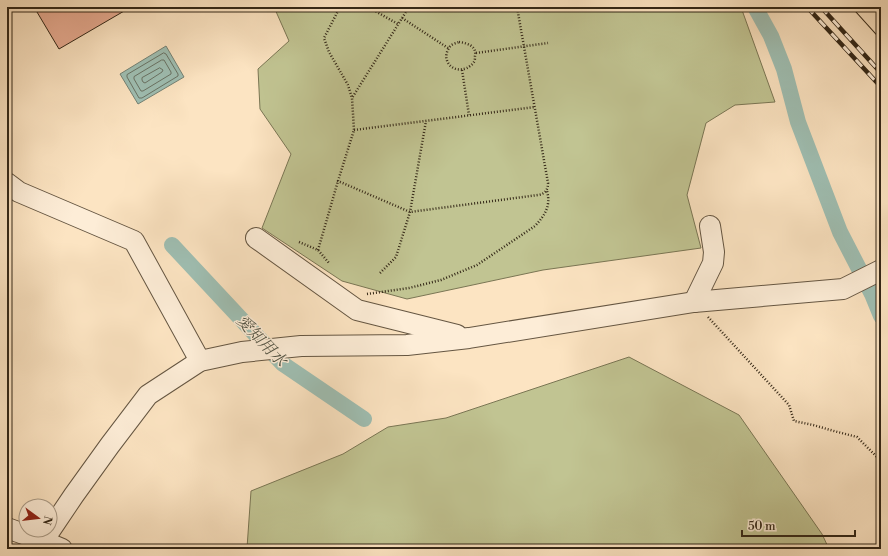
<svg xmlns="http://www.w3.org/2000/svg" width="888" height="556" font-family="'Libre Bodoni','Noto Serif JP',serif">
	<rect width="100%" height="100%" fill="#fce4c2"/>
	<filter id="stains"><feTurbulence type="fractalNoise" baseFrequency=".005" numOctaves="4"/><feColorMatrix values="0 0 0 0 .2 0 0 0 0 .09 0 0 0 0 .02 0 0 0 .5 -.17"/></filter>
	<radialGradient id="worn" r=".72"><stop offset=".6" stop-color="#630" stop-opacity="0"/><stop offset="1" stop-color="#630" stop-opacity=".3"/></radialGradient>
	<g fill="#c1c492" stroke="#7a7654">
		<path d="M 274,7 L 739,7 L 742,10 L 775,102 L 735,105 L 706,123 L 687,195 L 701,248 L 543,270 L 407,299 L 342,281 L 262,228 L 291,154 L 260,109 L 258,69 L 289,41 Z"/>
		<path d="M 629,357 L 739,415 L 822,534 L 829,549 L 249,549 L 247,548 L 251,491 L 343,454 L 388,427 L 446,418 Z"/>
	</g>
	<path fill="#9fbfb3" stroke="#748275" d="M 166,46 L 184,77 L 138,104 L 120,74 Z"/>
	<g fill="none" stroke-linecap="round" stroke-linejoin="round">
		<g stroke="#697365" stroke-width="1">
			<path d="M 164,53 L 166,54 L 178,74 L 178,76 L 142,98 L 139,98 L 127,77 L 127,75 Z"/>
			<path d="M 162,60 L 164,60 L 171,72 L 171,74 L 143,91 L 141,91 L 134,79 L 134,77 Z"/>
			<path d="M 160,68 L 163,70 L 162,72 L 145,83 L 143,82 L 142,80 L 142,78 Z"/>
		</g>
		<g stroke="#9fbfb3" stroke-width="16">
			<path d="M 755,7 L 771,36 L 784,69 L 798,122 L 840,232 L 872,294 L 881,316"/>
			<path d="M 172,245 L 283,364 L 364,419"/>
		</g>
	</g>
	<path fill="#e7ab91" stroke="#332717" d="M 34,7 L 131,7 L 59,49 Z"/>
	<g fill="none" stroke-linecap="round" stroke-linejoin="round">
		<g stroke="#655642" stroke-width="22">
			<g id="minor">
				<path d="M 7,183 L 19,192 L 134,241 L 200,361"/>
				<path d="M 256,238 L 357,310 L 457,335"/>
				<path d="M 694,302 L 713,263 L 714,252 L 710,226"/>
				<path d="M 7,528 L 43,541 L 62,549"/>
				<path d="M 38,549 L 43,541 L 74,495 L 110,445 L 148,395 L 200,361 L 242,352 L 301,346 L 407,345 L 469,338 L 694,302 L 843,289 L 881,270"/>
			</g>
		</g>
		<g stroke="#332717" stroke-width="24">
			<path id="major" d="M 836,7 L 881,57"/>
		</g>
		<g stroke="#332717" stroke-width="2.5" stroke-dasharray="1 2" stroke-linecap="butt">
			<path d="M 340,7 L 324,38 L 329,52 L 348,85 L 352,98"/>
			<path d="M 368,7 L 398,24"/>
			<path d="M 409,7 L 352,98 L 354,130 L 338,181 L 410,212 L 538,195 C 545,194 548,190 548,183 L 517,7"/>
			<path d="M 402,18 L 448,48"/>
			<path d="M 459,42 C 467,43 477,46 475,56 C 475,58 475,61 474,62 C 472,65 469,67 467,68 C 452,74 441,60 449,48 C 451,44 456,43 459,42 Z"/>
			<path d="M 476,53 L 548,43"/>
			<path d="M 462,70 L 469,115"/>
			<path d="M 354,130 L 535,107"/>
			<path d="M 299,242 L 318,250 L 329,263"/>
			<path d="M 318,250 L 338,181"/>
			<path d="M 380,273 L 396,257 L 410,212 L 426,121"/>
			<path d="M 367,294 L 409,288 L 441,280 L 477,265 L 535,226 C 545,215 551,206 547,191"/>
			<path d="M 708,317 L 789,405 L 794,421 L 813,425 L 834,431 L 857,437 L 879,459 L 881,463"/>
		</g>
		<use href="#minor" stroke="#fdedd7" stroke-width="20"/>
		<use href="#major" stroke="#fce4c2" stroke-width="22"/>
		<g stroke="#332717" stroke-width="4.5">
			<g id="rail">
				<path d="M 807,7 L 881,87"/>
				<path d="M 821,7 L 881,73"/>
			</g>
		</g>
		<use href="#rail" stroke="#fdedd7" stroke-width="3" stroke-dasharray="9" stroke-linecap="butt"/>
	</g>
	<g text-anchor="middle" stroke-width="3" stroke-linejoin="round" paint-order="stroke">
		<g font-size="16" font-style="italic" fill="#535546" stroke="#fdedd7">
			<text transform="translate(262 340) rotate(46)" y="6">愛知用水</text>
		</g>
	</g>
	<rect width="888" height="556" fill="none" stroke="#fce4c2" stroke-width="24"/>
	<rect x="8" y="8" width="872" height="540" fill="none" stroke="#332717" stroke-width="2"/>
	<rect x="12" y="12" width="864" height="532" fill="none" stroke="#332717"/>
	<g transform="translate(38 518) rotate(105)"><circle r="19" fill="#fdedd7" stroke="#ac9e8a"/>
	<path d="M0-3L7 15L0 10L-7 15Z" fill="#8f2418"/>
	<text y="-6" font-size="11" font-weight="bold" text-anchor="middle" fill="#332717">N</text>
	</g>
	<path d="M742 530v6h113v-6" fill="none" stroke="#332717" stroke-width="2"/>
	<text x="748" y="530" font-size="12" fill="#332717" stroke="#fdedd7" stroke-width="3" paint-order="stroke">50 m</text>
	<rect width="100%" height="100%" filter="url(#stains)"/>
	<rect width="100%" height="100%" fill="url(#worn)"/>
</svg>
